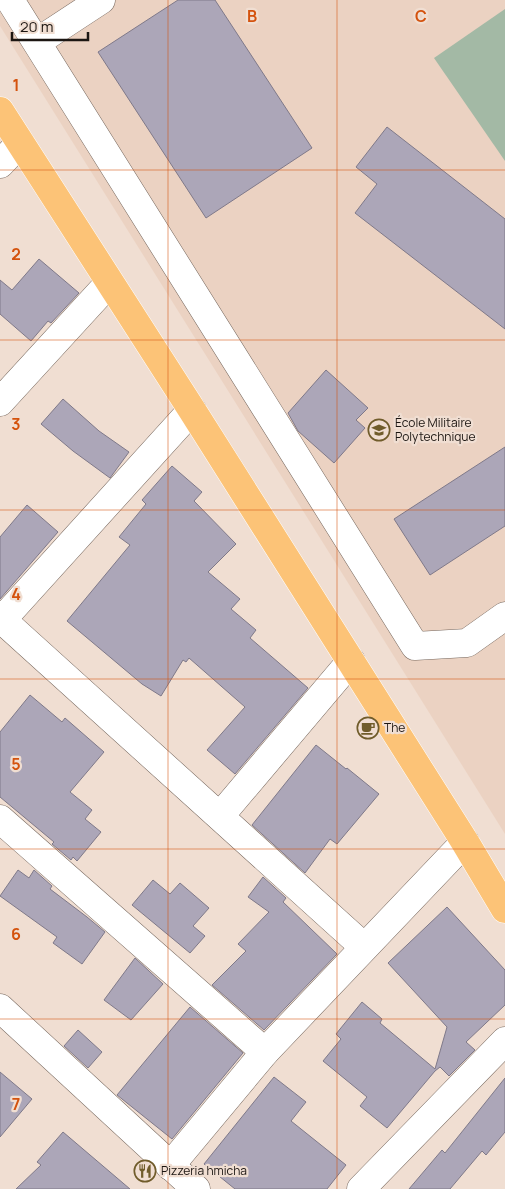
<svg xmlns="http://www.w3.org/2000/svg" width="505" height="1189" font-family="Manrope,sans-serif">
	<rect width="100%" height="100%" fill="#f0ded2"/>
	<path fill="#ebd2c2" d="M 0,0 L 505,0 L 505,834 L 0,26 Z"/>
	<path fill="#a3b9a5" d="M 505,9 L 505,161 L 434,58 Z"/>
	<g fill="#aca6b8" stroke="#7f7989">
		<path d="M 178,0 L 215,0 L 312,148 L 206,218 L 98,52 Z"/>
		<path d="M 387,127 L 505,219 L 505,329 L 355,213 L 377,184 L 356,167 Z"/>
		<path d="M 39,259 L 79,293 L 51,323 L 48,321 L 31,341 L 0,314 L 0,280 L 12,290 Z"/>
		<path d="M 326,370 L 368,408 L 356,420 L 365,428 L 334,463 L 298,431 L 288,413 Z"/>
		<path d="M 63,399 L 99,431 L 129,452 L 110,478 L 73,451 L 41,424 Z"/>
		<path d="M 505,447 L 505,526 L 430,575 L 394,519 Z"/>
		<path d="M 172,466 L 202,492 L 194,501 L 236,544 L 208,572 L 240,599 L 231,609 L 256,630 L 250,638 L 308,688 L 235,774 L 207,750 L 245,707 L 189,658 L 186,662 L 183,660 L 161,696 L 142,684 L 67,621 L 130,545 L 119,537 L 146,504 L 142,500 Z"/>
		<path d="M 27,505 L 58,532 L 0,599 L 0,537 Z"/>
		<path d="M 30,695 L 62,722 L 65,718 L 104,752 L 70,792 L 92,810 L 85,819 L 101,832 L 77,861 L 73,857 L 71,860 L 52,844 L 54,842 L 0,797 L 0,732 Z"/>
		<path d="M 316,745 L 346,769 L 347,768 L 379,794 L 337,844 L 330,839 L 305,873 L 252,825 Z"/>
		<path d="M 18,870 L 29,878 L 34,870 L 52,886 L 50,889 L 87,917 L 105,932 L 82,964 L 53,943 L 57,937 L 0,896 Z"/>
		<path d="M 263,877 L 286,898 L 283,902 L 337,954 L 264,1030 L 212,985 L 246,951 L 238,944 L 269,912 L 248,897 Z"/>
		<path d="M 153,880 L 170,894 L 180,883 L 209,908 L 193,926 L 205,936 L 190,953 L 132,905 Z"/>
		<path d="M 447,907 L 505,970 L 505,1005 L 466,1042 L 475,1050 L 449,1076 L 440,1067 L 435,1071 L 387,1128 L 360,1106 L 367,1097 L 323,1061 L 341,1039 L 336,1034 L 362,1002 L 382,1019 L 380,1023 L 435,1069 L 447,1027 L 388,963 Z"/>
		<path d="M 135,958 L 163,984 L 131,1020 L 104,1000 Z"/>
		<path d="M 190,1007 L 243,1053 L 172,1139 L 117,1095 Z"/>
		<path d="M 78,1030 L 102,1052 L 88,1068 L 64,1046 Z"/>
		<path d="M 0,1072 L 32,1099 L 0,1137 Z"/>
		<path d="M 274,1077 L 306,1102 L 291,1121 L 346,1165 L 327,1189 L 235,1189 L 204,1164 Z"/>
		<path d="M 505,1078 L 505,1132 L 486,1155 L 482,1151 L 450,1189 L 409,1189 L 442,1150 L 445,1153 Z"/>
		<path d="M 63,1132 L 130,1189 L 16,1189 L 41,1165 L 37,1162 Z"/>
	</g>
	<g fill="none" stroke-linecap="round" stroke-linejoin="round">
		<g stroke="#76675d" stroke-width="29">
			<g id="minor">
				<path d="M 10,0 L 415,646 L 467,643 L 505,616"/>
				<path d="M 37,42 L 101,0"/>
				<path d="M 0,164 L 20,143"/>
				<path d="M 0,402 L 109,283"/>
				<path d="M 0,618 L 364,947"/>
				<path d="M 0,622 L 192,410"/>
				<path d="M 220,816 L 351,661"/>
				<path d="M 0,819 L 265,1052"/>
				<path d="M 0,1008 L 196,1189"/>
				<path d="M 170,1166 L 265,1052 L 465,842"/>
				<path d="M 361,1189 L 505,1041"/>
			</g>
		</g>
		<g stroke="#fff" stroke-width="29">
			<path id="major" d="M 0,111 L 192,410 L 465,842 L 505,909"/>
		</g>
		<use href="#minor" stroke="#fff" stroke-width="28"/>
		<use href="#major" stroke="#fcc377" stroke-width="28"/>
	</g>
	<path fill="none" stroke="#d4520d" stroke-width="1" stroke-opacity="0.55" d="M 168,0 L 168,1189M 337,0 L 337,1189M 0,170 L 505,170M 0,340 L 505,340M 0,510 L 505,510M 0,679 L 505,679M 0,849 L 505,849M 0,1019 L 505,1019"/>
	<defs>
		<g id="university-ring" transform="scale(1.125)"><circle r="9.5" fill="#f0ded2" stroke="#705c2b" stroke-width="1.5"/><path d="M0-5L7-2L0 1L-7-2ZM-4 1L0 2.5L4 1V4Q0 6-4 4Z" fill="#705c2b"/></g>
		<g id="cafe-ring" transform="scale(1.125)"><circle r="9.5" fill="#f0ded2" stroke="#705c2b" stroke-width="1.5"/><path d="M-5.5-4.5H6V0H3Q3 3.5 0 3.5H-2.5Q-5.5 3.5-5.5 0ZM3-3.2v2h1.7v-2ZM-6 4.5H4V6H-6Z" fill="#705c2b"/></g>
		<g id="restaurant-ring" transform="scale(1.125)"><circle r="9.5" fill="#f0ded2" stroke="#705c2b" stroke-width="1.5"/><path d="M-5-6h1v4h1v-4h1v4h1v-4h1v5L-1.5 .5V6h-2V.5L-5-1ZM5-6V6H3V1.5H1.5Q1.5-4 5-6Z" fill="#705c2b"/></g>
	</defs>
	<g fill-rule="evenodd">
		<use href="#university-ring" x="379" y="430"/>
		<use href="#cafe-ring" x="368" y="728"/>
		<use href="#restaurant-ring" x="145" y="1171"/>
	</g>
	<g text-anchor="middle" stroke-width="4.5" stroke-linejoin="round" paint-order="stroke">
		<g font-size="12" fill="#1c1612" stroke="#f0ded2" text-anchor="start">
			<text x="395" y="427">École Militaire<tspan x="395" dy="14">Polytechnique</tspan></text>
			<text x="384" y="732">The</text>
			<text x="161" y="1175">Pizzeria hmicha</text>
		</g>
	</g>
	<g font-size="16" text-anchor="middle" font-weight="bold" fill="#d4520d" stroke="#f0ded2" stroke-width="4.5" stroke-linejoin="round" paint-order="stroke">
		<text x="252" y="22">B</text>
		<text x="421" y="22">C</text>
		<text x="16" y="91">1</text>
		<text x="16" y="260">2</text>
		<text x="16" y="430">3</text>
		<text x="16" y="600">4</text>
		<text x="16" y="770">5</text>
		<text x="16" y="940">6</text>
		<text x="16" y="1110">7</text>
	</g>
	<path d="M12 32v8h76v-8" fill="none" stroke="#1c1612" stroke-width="2.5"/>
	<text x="20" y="32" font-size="15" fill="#1c1612" stroke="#f0ded2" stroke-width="4" paint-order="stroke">20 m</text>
</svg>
